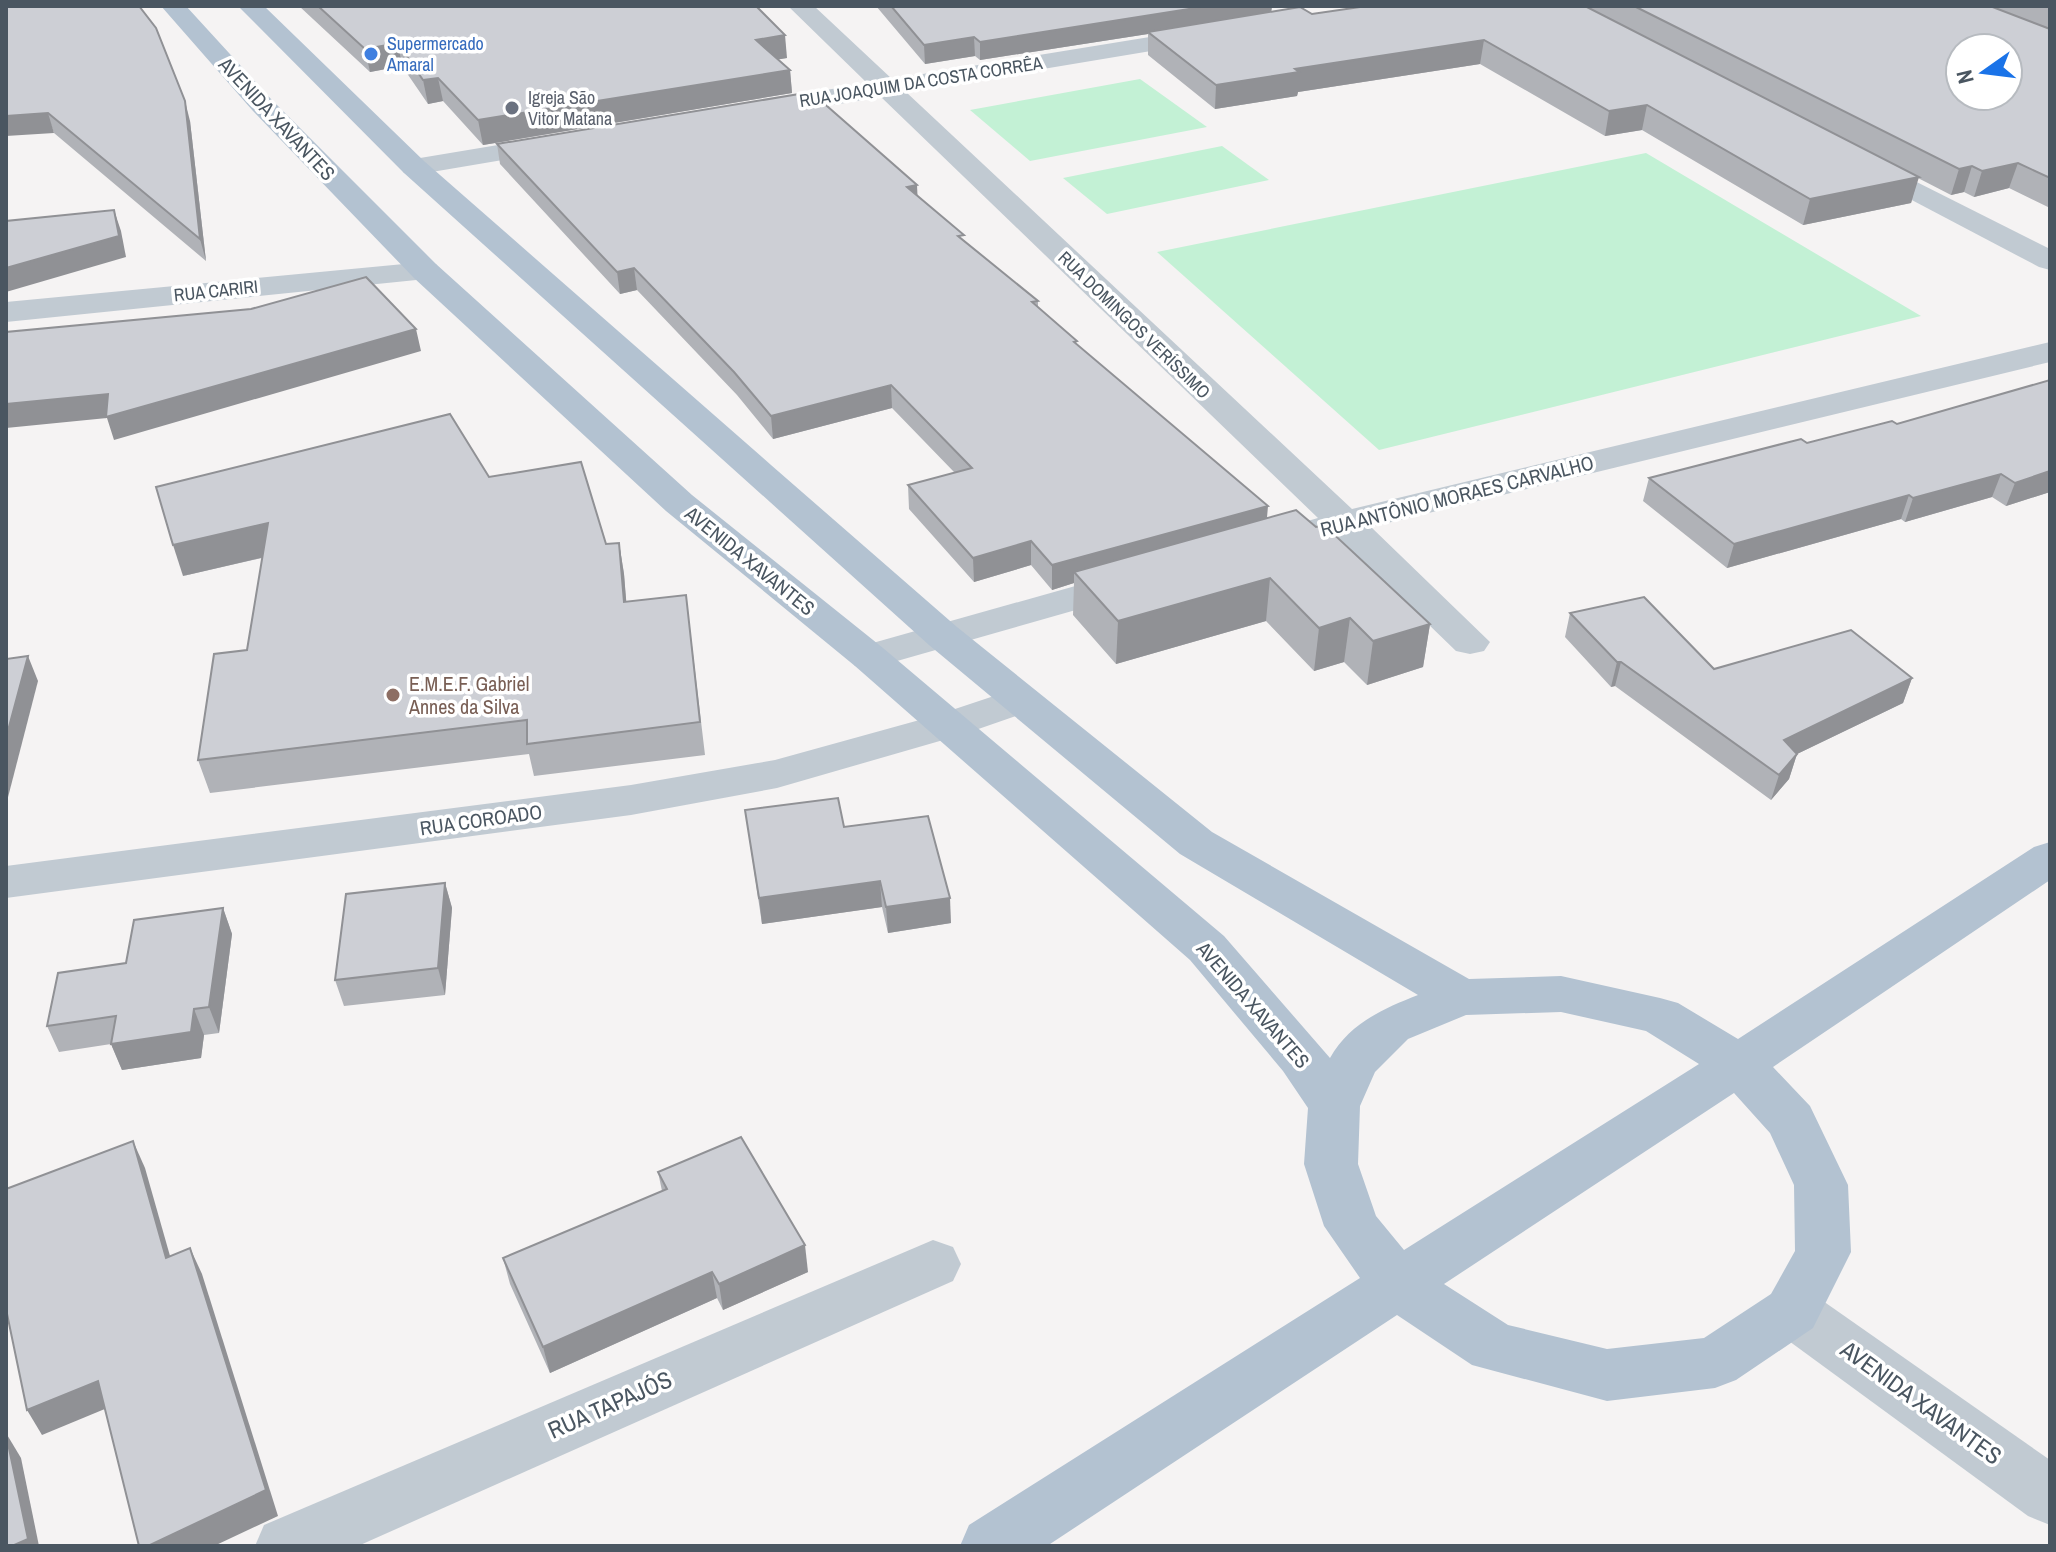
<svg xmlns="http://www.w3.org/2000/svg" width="2056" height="1552" font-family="'Archivo Narrow',sans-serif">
	<rect width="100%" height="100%" fill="#f5f3f3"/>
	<g fill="#c3f1d5">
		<path d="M 1140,79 L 1207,127 L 1030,161 L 970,110 Z"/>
		<path d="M 1222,146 L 1269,180 L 1107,214 L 1063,178 Z"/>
		<path d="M 1646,153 L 1921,316 L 1379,450 L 1157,252 Z"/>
	</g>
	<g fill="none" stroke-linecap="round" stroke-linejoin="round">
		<g fill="#c1cad2" fill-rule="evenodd">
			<path d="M 788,6 L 814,6 L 892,79 L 1205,28 L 1214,30 L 1217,35 L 1214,40 L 1205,42 L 906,92 L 1352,509 L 2050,342 L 2050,362 L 1371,527 L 1490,642 L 1484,651 L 1470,654 L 1456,651 L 1337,536 L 1268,555 L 1255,552 L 1249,544 L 1255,536 L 1318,518 L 881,97 L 760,117 L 751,115 L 747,109 L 751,103 L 867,83 Z"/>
			<path d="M 558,135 L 568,137 L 572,143 L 568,149 L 414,175 L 404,173 L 400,167 L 404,161 L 414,159 Z"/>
			<path d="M 1861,154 L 2050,249 L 2050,270 L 2039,267 L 1851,168 L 1847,162 L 1851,156 Z"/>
			<path d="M 425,262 L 436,264 L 440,271 L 436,278 L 6,322 L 6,302 Z"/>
			<path d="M 1132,570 L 1146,574 L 1151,582 L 1146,590 L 869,669 L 855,666 L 849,657 L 855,648 Z"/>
			<path d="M 1021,687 L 1036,691 L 1042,700 L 1036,709 L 964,734 L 777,788 L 631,815 L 6,898 L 6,866 L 631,785 L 775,760 L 934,716 Z"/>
			<path d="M 933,1240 L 953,1247 L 961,1264 L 953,1281 L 358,1546 L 255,1546 L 264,1525 Z"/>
			<path d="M 1792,1286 L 1813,1294 L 2050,1460 L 2050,1525 L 2028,1516 L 1771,1328 L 1763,1311 L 1771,1294 Z"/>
		</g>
		<path fill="#b3c2d1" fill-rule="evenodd" d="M 161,6 L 186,6 L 271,99 L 436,264 L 692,495 L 883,648 L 1224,936 L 1330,1058 C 1349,1024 1382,1009 1418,995 L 1180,854 L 929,645 L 404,173 L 238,6 L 264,6 L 424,161 L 771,465 L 957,627 L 1212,832 L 1469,979 L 1561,976 L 1660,998 L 1678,1003 L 1738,1039 L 2034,847 L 2050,842 L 2050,880 L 1773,1067 L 1810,1106 L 1848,1185 L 1851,1252 L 1813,1328 L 1736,1380 L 1715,1388 L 1607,1401 L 1472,1365 L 1397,1315 L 1047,1546 L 960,1546 L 969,1525 L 1360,1278 L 1324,1226 L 1304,1164 L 1308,1108 L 1283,1071 L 1190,960 L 855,666 L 666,511 L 414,278 L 253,111 ZM 1561,1012 L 1646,1031 L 1699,1064 L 1404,1250 L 1376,1216 L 1358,1164 L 1360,1106 L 1375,1072 L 1408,1039 L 1466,1015 ZM 1734,1093 L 1770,1133 L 1794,1185 L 1795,1251 L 1771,1294 L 1704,1338 L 1607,1349 L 1508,1325 L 1444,1284 Z"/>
	</g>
	<g fill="#b0b2b7">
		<path d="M 6,6 L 190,121 L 206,261 L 54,133 Z"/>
		<path d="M 299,6 L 756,6 L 787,58 L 778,59 L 790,70 L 792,93 L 483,145 L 443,101 L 428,104 L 402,66 L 370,72 Z"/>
		<path d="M 876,6 L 1272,6 L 1271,12 L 1312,14 L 1367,6 L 2050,6 L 2050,208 L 2009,188 L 1974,197 L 1964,192 L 1951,195 L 1918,178 L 1911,203 L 1803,225 L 1642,130 L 1605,136 L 1480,64 L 1298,92 L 1297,96 L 1215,109 L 1148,55 L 1148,34 L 980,60 L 975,56 L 925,64 Z"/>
		<path d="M 497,144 L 917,196 L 964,241 L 1038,301 L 1038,307 L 1076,344 L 1267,518 L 1430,624 L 1423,667 L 1367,685 L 1344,662 L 1314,671 L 1266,621 L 1116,664 L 1073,615 L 1074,583 L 1052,590 L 1031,565 L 974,582 L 909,509 L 908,485 L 955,473 L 892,408 L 773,439 L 737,395 L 637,290 L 620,294 L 500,164 Z"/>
		<path d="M 2050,380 L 2050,492 L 2006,506 L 1992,497 L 1905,522 L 1901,519 L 1727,568 L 1643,501 L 1649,478 L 1897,424 Z"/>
		<path d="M 489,477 L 606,544 L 619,543 L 624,574 L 626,602 L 686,595 L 705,755 L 534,776 L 529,754 L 210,793 L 198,760 L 247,650 L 262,558 L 183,576 Z"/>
		<path d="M 1570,613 L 1714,669 L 1912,678 L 1903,703 L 1797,754 L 1789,779 L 1771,800 L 1615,686 L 1611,687 L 1565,637 Z"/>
		<path d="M 745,810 L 844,827 L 951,923 L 888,933 L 882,907 L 762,924 Z"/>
		<path d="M 445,883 L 452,908 L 445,995 L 344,1006 L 335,980 Z"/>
		<path d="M 223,908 L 232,934 L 219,1033 L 204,1035 L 201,1058 L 122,1070 L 111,1044 L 59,1052 L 47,1026 L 126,963 Z"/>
		<path d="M 658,1172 L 808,1272 L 723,1310 L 717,1298 L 550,1373 L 510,1284 L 503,1258 L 662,1191 Z"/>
	</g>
	<g fill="#909195">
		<path d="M 1208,6 L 1272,6 L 1271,14 L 1148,32 L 1148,34 L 980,60 L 980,42 Z"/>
		<path d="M 785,35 L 787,58 L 758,63 L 756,40 Z"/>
		<path d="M 974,37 L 975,56 L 925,64 L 924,45 Z"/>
		<path d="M 1484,40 L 1480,64 L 1298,92 L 1297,96 L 1215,109 L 1216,85 L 1295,69 Z"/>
		<path d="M 398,43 L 402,66 L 370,72 L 365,49 Z"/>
		<path d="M 790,70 L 792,93 L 483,145 L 478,120 Z"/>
		<path d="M 438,78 L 443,101 L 428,104 L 423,80 Z"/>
		<path d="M 185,101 L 190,121 L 206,261 L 200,239 Z"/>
		<path d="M 1647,105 L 1642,130 L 1605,136 L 1609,111 Z"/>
		<path d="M 48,113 L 54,133 L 6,136 L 6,116 Z"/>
		<path d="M 2018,163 L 2009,188 L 1974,197 L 1982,171 Z"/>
		<path d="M 1972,166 L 1964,192 L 1951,195 L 1959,169 Z"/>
		<path d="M 1919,177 L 1911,203 L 1803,225 L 1810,199 Z"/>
		<path d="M 917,185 L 918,206 L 907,187 Z"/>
		<path d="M 114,210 L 121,231 L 126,257 L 6,292 L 6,268 Z"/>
		<path d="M 634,268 L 637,290 L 620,294 L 617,272 Z"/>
		<path d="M 416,329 L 421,351 L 114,440 L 107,418 L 6,428 L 6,404 Z"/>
		<path d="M 891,385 L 892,408 L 773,439 L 771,416 Z"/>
		<path d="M 2050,471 L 2050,492 L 2006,506 L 2015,483 Z"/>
		<path d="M 2001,474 L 1992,497 L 1905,522 L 1913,498 Z"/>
		<path d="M 1909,495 L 1901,519 L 1727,568 L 1734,544 Z"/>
		<path d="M 1268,506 L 1266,529 L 1074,572 L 1074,583 L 1052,590 L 1052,565 Z"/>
		<path d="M 268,523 L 277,554 L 183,576 L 173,545 Z"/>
		<path d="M 1031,541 L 1031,565 L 974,582 L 973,558 Z"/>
		<path d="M 619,543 L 624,574 L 629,634 L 624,602 Z"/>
		<path d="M 1270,578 L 1266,621 L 1116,664 L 1118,621 Z"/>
		<path d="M 1350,618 L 1344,662 L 1314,671 L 1319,628 Z"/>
		<path d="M 1430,624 L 1423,667 L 1367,685 L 1373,641 Z"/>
		<path d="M 28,656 L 38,681 L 6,805 L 6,738 Z"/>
		<path d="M 1617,662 L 1621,662 L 1615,686 L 1611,687 Z"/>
		<path d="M 1912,678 L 1903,703 L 1797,754 L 1789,779 L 1771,800 L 1779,775 L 1784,740 Z"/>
		<path d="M 880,881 L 882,907 L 762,924 L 759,898 Z"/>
		<path d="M 445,883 L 452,908 L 445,995 L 438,968 Z"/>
		<path d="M 950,898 L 951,923 L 888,933 L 886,907 Z"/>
		<path d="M 223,908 L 232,934 L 219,1033 L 209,1007 Z"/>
		<path d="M 194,1009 L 204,1035 L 201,1058 L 122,1070 L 111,1044 Z"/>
		<path d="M 133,1141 L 145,1168 L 178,1284 L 166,1258 Z"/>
		<path d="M 805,1245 L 808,1272 L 723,1310 L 719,1284 Z"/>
		<path d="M 190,1248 L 202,1274 L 278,1516 L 214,1546 L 148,1546 Z"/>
		<path d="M 712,1272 L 717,1298 L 550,1373 L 543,1347 Z"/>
		<path d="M 98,1381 L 112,1406 L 42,1435 L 27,1410 Z"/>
		<path d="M 6,1433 L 21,1458 L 39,1546 L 12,1546 Z"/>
	</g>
	<g fill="#cdcfd5" stroke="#909195" stroke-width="2" fill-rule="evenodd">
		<path d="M 6,6 L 139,6 L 156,28 L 185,101 L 200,239 L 48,113 L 6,116 Z"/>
		<path d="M 318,6 L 756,6 L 785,35 L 756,40 L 790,70 L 478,120 L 438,78 L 423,80 L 398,43 L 365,49 Z"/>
		<path d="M 891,6 L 1208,6 L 980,42 L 974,37 L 924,45 Z"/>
		<path d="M 1367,6 L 1585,6 L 1919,177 L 1810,199 L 1647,105 L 1609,111 L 1484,40 L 1295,69 L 1299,72 L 1216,85 L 1148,32 L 1300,7 L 1312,14 Z"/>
		<path d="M 1634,6 L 1990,6 L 2050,29 L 2050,178 L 2018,163 L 1982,171 L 1972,166 L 1959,169 ZM 1960,48 L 2008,48 L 2008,96 L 1960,96 Z"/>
		<path d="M 811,92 L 917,185 L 907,187 L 964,235 L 958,236 L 1038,301 L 1032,302 L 1077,341 L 1074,342 L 1268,506 L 1052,565 L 1031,541 L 973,558 L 908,485 L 972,468 L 891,385 L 771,416 L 734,372 L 634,268 L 617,272 L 497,144 Z"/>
		<path d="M 114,210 L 119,236 L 6,268 L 6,221 Z"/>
		<path d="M 366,277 L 416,329 L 106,417 L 108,394 L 6,404 L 6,332 L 251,309 Z"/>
		<path d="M 2050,380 L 2050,471 L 2015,483 L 2001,474 L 1913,498 L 1909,495 L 1734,544 L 1649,478 L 1801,439 L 1807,443 L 1892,421 L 1897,424 Z"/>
		<path d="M 450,414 L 489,477 L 581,462 L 606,544 L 619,543 L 624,602 L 686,595 L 700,722 L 527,744 L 527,720 L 198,760 L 214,654 L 247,650 L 268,523 L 173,545 L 156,487 Z"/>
		<path d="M 1296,510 L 1316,527 L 1324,525 L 1430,624 L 1373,641 L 1350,618 L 1319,628 L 1270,578 L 1118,621 L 1074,572 Z"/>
		<path d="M 1644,597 L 1714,669 L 1851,630 L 1912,678 L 1784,740 L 1797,754 L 1779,775 L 1621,662 L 1617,662 L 1570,613 Z"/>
		<path d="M 28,656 L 6,738 L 6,659 Z"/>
		<path d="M 838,798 L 844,827 L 928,816 L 950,898 L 886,907 L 880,881 L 759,898 L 745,810 Z"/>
		<path d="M 445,883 L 438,968 L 335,980 L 346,894 Z"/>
		<path d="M 223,908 L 209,1007 L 194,1009 L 191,1032 L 111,1044 L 116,1016 L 47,1026 L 58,973 L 126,963 L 134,920 Z"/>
		<path d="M 741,1137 L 805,1245 L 719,1284 L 712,1272 L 543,1347 L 503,1258 L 667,1189 L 658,1172 Z"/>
		<path d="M 133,1141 L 166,1258 L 190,1248 L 266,1490 L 148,1546 L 139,1546 L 98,1381 L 27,1410 L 6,1309 L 6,1189 Z"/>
		<path d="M 6,1434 L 28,1539 L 12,1546 L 6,1546 Z"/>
	</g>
	<circle fill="#3f7fe0" stroke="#fff" stroke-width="3" cx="371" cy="54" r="8"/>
	<circle fill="#6b7280" stroke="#fff" stroke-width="3" cx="512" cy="108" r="8"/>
	<circle fill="#8d6e63" stroke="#fff" stroke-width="3" cx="393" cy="695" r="8"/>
	<g text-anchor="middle" stroke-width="7" stroke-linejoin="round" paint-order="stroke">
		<g font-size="18" fill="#366cbe" stroke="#fff" text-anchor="start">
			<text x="387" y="50">Supermercado<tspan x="387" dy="21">Amaral</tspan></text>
		</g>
		<g font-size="18" fill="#4a5661" stroke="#fff">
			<text transform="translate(921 82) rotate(-9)" y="6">RUA JOAQUIM DA COSTA CORRÊA</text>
			<text transform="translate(216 291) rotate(-6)" y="6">RUA CARIRI</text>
			<text transform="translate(1134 325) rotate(44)" y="6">RUA DOMINGOS VERÍSSIMO</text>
		</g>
		<g font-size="18" fill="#5b616d" stroke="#fff" text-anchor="start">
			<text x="528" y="104">Igreja São<tspan x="528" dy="21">Vitor Matana</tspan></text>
		</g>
		<g font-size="20" fill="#4a5661" stroke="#fff">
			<text transform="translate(277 119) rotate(47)" y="7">AVENIDA XAVANTES</text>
			<text transform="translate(1457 496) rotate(-14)" y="7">RUA ANTÔNIO MORAES CARVALHO</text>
			<text transform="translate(750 561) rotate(39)" y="7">AVENIDA XAVANTES</text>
			<text transform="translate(481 820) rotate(-8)" y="7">RUA COROADO</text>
			<text transform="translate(1253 1005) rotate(49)" y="7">AVENIDA XAVANTES</text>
		</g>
		<g font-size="20" fill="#785e54" stroke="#fff" text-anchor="start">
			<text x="409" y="691">E.M.E.F. Gabriel<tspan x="409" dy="23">Annes da Silva</tspan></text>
		</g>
		<g font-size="24" fill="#4a5661" stroke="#fff">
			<text transform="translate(1921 1403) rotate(36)" y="8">AVENIDA XAVANTES</text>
			<text transform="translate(610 1405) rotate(-24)" y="8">RUA TAPAJÓS</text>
		</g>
	</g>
	<rect width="2056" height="1552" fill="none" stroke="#4a5661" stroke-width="16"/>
	<g transform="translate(1984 72) rotate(256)"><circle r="38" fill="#ffffff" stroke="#b7bbc0" stroke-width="2"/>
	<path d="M0-6L14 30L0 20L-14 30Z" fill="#1a73e8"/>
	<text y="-12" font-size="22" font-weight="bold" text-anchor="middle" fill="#4a5661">N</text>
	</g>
</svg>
